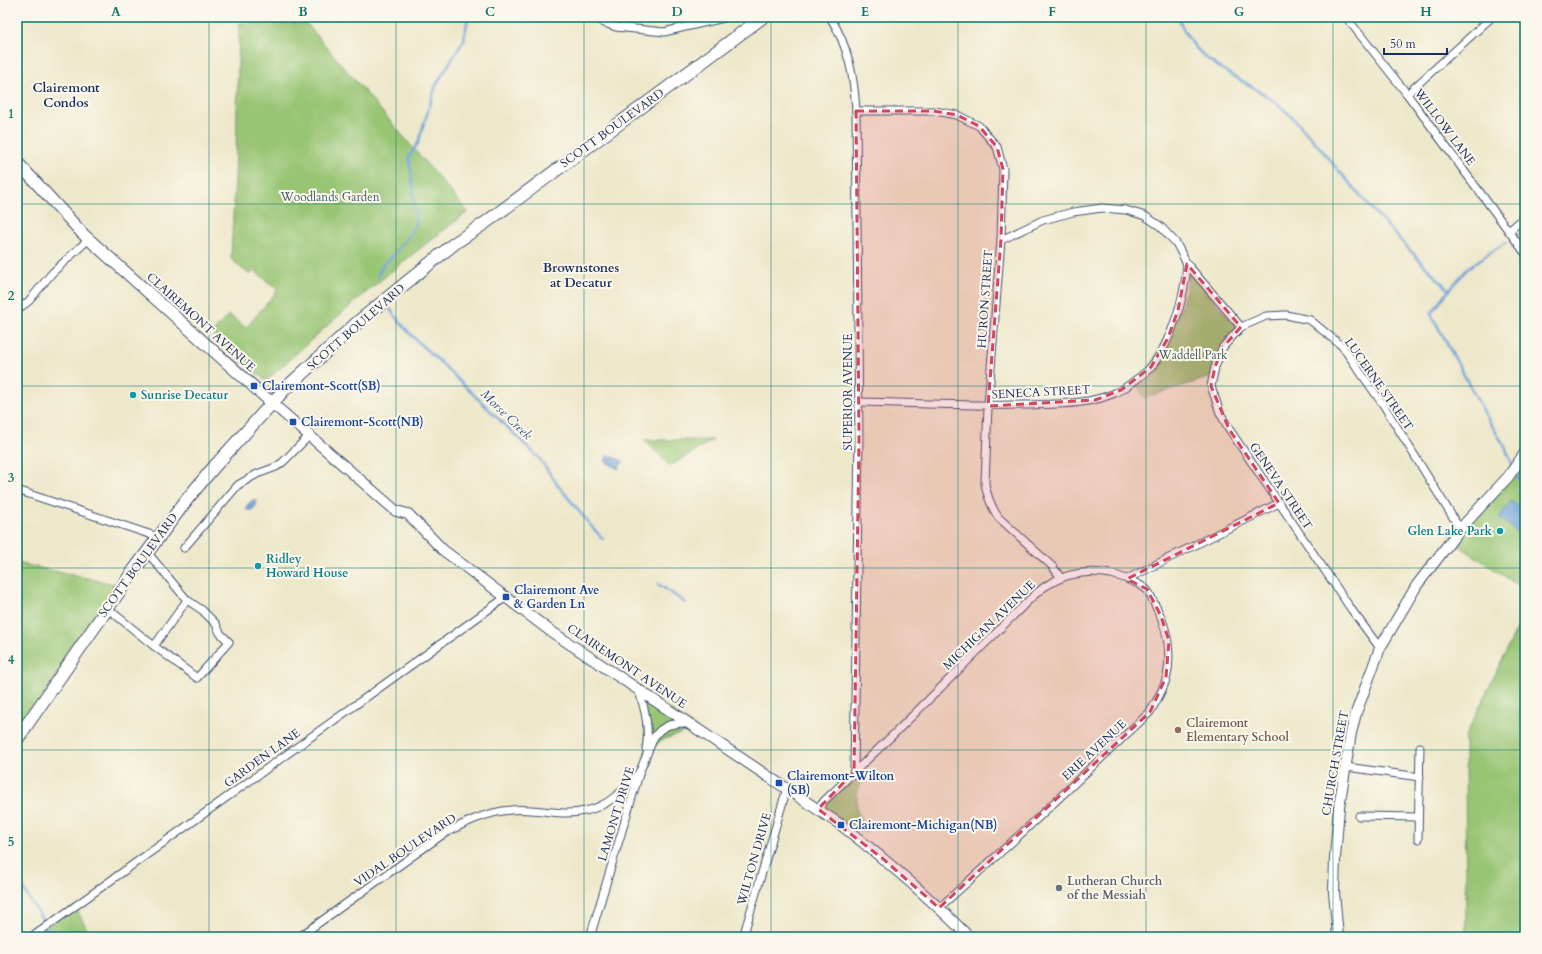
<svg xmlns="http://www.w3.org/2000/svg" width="1542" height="954" font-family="Cardo,serif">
	<rect width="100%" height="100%" fill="#fbf7ec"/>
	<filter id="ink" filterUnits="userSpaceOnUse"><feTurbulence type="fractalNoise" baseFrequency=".025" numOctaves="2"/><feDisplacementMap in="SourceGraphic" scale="8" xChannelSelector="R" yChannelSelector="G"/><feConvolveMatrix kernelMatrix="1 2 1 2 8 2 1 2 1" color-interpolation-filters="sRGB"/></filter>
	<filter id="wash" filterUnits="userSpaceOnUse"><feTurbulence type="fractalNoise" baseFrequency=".012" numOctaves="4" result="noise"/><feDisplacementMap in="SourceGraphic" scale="16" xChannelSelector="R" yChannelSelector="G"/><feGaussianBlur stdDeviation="0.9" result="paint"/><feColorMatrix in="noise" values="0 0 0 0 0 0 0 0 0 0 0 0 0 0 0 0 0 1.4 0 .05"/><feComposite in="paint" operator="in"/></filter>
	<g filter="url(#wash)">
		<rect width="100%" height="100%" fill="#eee8cb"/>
		<g fill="#98c573" stroke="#5a7a68">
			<path d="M 239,23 L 306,23 L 468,212 C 397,264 331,321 266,381 L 212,333 L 229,315 L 246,328 L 278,290 L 254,270 L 250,275 L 231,259 L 236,156 Z"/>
			<path d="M 1190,273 L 1237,327 L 1219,358 L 1217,375 L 1144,398 L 1135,381 L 1146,375 L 1181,309 Z"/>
			<path d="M 644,440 L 713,440 L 670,466 Z"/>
			<path d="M 1516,469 L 1525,475 L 1525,590 L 1449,539 Z"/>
			<path d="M 17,563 L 119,585 L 17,742 Z"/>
			<path d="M 1525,612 L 1525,937 L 1466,937 L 1465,737 Z"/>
			<path d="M 639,689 L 696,728 L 660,741 L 644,759 L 647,746 Z"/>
			<path d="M 863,774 L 857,793 L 857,811 L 866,833 L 818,808 Z"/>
			<path d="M 75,906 L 91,937 L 46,937 L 42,929 Z"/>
		</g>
		<g fill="#6da1d9" stroke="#44689c">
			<path d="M 608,455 L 623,461 L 618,469 L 605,461 Z"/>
			<path d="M 253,500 L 257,500 L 256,506 L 252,510 L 247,510 L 247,505 Z"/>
			<path d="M 1511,501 L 1525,512 L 1525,538 L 1499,518 Z"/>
		</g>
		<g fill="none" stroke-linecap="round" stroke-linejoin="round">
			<g stroke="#6da1d9" stroke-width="2.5">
				<path d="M 1178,17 C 1195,65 1235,73 1271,99 C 1300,120 1322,152 1346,179 C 1379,218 1413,255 1449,290 L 1431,314 L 1485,414 L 1505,447 L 1513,466"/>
				<path d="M 1517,235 L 1525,229"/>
				<path d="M 378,277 L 382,266 L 391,258 L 410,234 L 416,224 L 414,195 L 409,157 L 418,143 L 436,85 L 464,40 L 468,17"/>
				<path d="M 1449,290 L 1469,267 L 1506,242"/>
				<path d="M 390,309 C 403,328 419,344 437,359 L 539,458 L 557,484 L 591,526 L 603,539"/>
				<path d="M 1516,473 L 1518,478 L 1525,484"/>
				<path d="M 658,584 L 686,603"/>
				<path d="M 17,877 C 27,899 42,916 53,937"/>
			</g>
		</g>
	</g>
	<g filter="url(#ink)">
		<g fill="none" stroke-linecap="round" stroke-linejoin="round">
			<g stroke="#3b4b6e" stroke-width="9">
				<g id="street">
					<path d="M 600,17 L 602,22 L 616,27 L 664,32 L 728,17"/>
					<path d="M 830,17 C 849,47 854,77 856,111 L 859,439 L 854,772"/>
					<path d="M 1346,17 L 1407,94 L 1525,253"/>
					<path d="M 1407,94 L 1492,17"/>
					<path d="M 856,111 L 934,111 L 957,115 L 979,126 L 997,147 L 1003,169 L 1001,240 L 988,406 L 985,484 C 987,496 991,506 998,517 L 1053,567 L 1061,578"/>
					<path d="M 1509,231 L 1525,217"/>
					<path d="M 1001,240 L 1043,220 L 1073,212 L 1102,208 L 1126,210 L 1145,216 L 1160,226 L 1176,243 L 1187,264 L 1241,327"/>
					<path d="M 17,310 L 29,301 L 52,273 L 89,239"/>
					<path d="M 859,402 C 914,403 968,406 1023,405 C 1056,404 1091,406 1121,390 C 1127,387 1148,371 1152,366 C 1172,340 1185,297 1187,264"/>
					<path d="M 17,490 L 158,537"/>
					<path d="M 184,548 L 238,485 L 257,474 L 276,467 L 283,462 L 309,436"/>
					<path d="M 1127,579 L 1279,503"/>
					<path d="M 107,608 L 154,646 L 197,678 L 229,642 L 220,633 L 216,624 L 202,610 L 187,600 L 147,552"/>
					<path d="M 154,646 L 187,600"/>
					<path d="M 1380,648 L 1351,609 L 1229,429 L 1220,413 L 1211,386 L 1215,367 L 1223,347 L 1241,327 L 1266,316 L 1286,315 L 1310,320 L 1342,346 L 1384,406 L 1460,529"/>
					<path d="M 638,689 C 645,708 650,729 646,749"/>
					<path d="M 1346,767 L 1420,777"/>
					<path d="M 818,809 L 824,801 L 895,733 L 1021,608 C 1030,599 1038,590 1049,584 C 1068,573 1089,570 1111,574 C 1119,576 1140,583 1147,590 C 1150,593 1152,599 1154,603 C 1167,626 1172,650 1167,676 C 1164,689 1157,700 1150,712 L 1024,831 L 939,908"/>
					<path d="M 1359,816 L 1418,817"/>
					<path d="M 1418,839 L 1420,747"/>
					<path d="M 32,937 L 506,597"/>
					<path d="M 299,937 L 442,835 C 464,823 486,812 511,810 C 528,808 545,812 563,813 C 599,814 618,798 640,771"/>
					<path d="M 590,937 L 640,771 L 654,737 L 660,730 L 669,725 L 681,723 L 689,724"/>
					<path d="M 743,937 L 787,788"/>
				</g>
			</g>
			<g stroke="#3b4b6e" stroke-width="12">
				<g id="secondary">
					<path d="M 273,404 L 396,511 L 408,514 L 443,550 L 549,630 L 841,825 C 886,860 929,897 969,937"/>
					<path d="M 1338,937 L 1334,892 L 1335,858 L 1339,807 L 1351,733 L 1356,713 L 1380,648 L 1417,585 L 1460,529 L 1508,477 L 1525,453"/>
				</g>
			</g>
			<g stroke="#3b4b6e" stroke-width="13">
				<path id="primary" d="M 17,162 L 83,234 L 273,404"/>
			</g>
			<g stroke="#3b4b6e" stroke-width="14">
				<path id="highway" d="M 17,739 L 134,570 L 188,498 L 214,467 L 284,390 L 358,322 L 455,243 L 485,223 L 763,17"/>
			</g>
			<use href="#street" stroke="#fff" stroke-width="7"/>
			<use href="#secondary" stroke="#fff" stroke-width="10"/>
			<use href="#primary" stroke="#fff" stroke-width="11"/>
			<use href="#highway" stroke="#fff" stroke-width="12"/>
		</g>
	</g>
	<path fill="#d1495b" fill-opacity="0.2" stroke="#d1495b" stroke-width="3" stroke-dasharray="8 5" stroke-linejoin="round" d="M 856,111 L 934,111 L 957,115 L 979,126 L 997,147 L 1003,169 L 1001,240 L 988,406 L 1095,400 L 1121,390 L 1151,367 L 1168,338 L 1178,310 L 1187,264 L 1241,327 L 1223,347 L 1215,367 L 1211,386 L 1229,429 L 1279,503 L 1127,579 L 1147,589 L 1161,616 L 1169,641 L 1166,677 L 1150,712 L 939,908 L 882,858 L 818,809 L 854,772 L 859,439 Z"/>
	<path fill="none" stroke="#0f766e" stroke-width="1" stroke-opacity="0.55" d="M 209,17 L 209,937M 396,17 L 396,937M 584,17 L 584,937M 771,17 L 771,937M 958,17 L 958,937M 1146,17 L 1146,937M 1333,17 L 1333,937M 17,204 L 1525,204M 17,386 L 1525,386M 17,568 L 1525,568M 17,750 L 1525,750"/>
	<g fill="#1a4fb4" stroke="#fbf7ec" stroke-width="1.5">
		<rect x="250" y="382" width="8" height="8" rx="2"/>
		<rect x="289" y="418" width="8" height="8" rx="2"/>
		<rect x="502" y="593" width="8" height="8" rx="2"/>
		<rect x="775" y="779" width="8" height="8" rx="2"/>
		<rect x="837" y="821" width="8" height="8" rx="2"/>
	</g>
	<g fill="#0f9aa8" stroke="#fbf7ec" stroke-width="1.5">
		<circle cx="133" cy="395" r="4"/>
		<circle cx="1500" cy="531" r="4"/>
		<circle cx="258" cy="566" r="4"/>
	</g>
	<circle fill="#8d6e63" stroke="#fbf7ec" stroke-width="1.5" cx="1178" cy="730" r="4"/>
	<circle fill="#6b7280" stroke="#fbf7ec" stroke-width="1.5" cx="1059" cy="888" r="4"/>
	<g text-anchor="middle" stroke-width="4" stroke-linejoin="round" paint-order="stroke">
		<g font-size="12" fill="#1b2f5e" stroke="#fbf7ec">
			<text transform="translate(1445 127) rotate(53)" y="4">WILLOW LANE</text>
			<text transform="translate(612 128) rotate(-36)" y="4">SCOTT BOULEVARD</text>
			<text transform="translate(985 299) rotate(-86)" y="4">HURON STREET</text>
			<text transform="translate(201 322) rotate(42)" y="4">CLAIREMONT AVENUE</text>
			<text transform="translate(356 327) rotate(-41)" y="4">SCOTT BOULEVARD</text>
			<text transform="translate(1379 384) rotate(55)" y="4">LUCERNE STREET</text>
			<text transform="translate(848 392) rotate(-90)" y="4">SUPERIOR AVENUE</text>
			<text transform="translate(1041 392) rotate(-3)" y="4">SENECA STREET</text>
			<text transform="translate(1281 486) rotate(56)" y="4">GENEVA STREET</text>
			<text transform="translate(138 565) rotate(-54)" y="4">SCOTT BOULEVARD</text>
			<text transform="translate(989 625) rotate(-44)" y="4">MICHIGAN AVENUE</text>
			<text transform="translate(627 666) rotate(34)" y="4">CLAIREMONT AVENUE</text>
			<text transform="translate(1094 750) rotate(-43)" y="4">ERIE AVENUE</text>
			<text transform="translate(262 758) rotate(-36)" y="4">GARDEN LANE</text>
			<text transform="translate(1335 763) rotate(-80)" y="4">CHURCH STREET</text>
			<text transform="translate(616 814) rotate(-73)" y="4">LAMONT DRIVE</text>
			<text transform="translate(405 850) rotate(-34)" y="4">VIDAL BOULEVARD</text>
			<text transform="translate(754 859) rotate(-74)" y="4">WILTON DRIVE</text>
		</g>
		<g font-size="12" fill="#405c64" stroke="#fbf7ec">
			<text x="330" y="201">Woodlands Garden</text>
			<text x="1193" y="359">Waddell Park</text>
		</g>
		<g font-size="12" font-weight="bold" fill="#164399" stroke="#fbf7ec" text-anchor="start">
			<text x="262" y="390">Clairemont-Scott(SB)</text>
			<text x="301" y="426">Clairemont-Scott(NB)</text>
			<text x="514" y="594">Clairemont Ave<tspan x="514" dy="14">&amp; Garden Ln</tspan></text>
			<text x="787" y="780">Clairemont-Wilton<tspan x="787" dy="14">(SB)</tspan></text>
			<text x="849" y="829">Clairemont-Michigan(NB)</text>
		</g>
		<g font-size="12" font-weight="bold" fill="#0d838f" stroke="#fbf7ec" text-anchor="start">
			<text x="141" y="399">Sunrise Decatur</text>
			<text x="1492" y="535" text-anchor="end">Glen Lake Park</text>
			<text x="266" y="563">Ridley<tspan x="266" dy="14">Howard House</tspan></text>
		</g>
		<g font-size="12" font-weight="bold" fill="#785e54" stroke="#fbf7ec" text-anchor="start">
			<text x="1186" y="727">Clairemont<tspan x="1186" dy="14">Elementary School</tspan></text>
		</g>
		<g font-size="12" font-weight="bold" fill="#5b616d" stroke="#fbf7ec" text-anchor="start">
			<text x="1067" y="885">Lutheran Church<tspan x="1067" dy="14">of the Messiah</tspan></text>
		</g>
		<g font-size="13" font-weight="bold" fill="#1b2f5e" stroke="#fbf7ec">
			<text x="66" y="92">Clairemont<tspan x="66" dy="15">Condos</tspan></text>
			<text x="581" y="272">Brownstones<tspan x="581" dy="15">at Decatur</tspan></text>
		</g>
		<g font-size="13" font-style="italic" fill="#385789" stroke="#fbf7ec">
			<text transform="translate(507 414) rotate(44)" y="5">Morse Creek</text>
		</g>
	</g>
	<rect width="1542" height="954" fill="none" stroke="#fbf7ec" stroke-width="44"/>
	<path d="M1384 48v6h63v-6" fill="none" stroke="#1b2f5e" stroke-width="2"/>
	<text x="1390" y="48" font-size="12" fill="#1b2f5e" stroke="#fbf7ec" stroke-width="3" paint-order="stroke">50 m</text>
	<rect x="22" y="22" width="1498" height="910" fill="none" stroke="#0f766e" stroke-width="1.5"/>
	<g font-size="13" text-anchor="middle" font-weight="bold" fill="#0f766e">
		<text x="116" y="16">A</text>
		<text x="303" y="16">B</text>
		<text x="490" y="16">C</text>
		<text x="677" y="16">D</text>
		<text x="865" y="16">E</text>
		<text x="1052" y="16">F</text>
		<text x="1239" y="16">G</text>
		<text x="1426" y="16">H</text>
		<text x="11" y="118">1</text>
		<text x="11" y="300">2</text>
		<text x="11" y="482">3</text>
		<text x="11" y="664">4</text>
		<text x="11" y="846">5</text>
	</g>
</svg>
